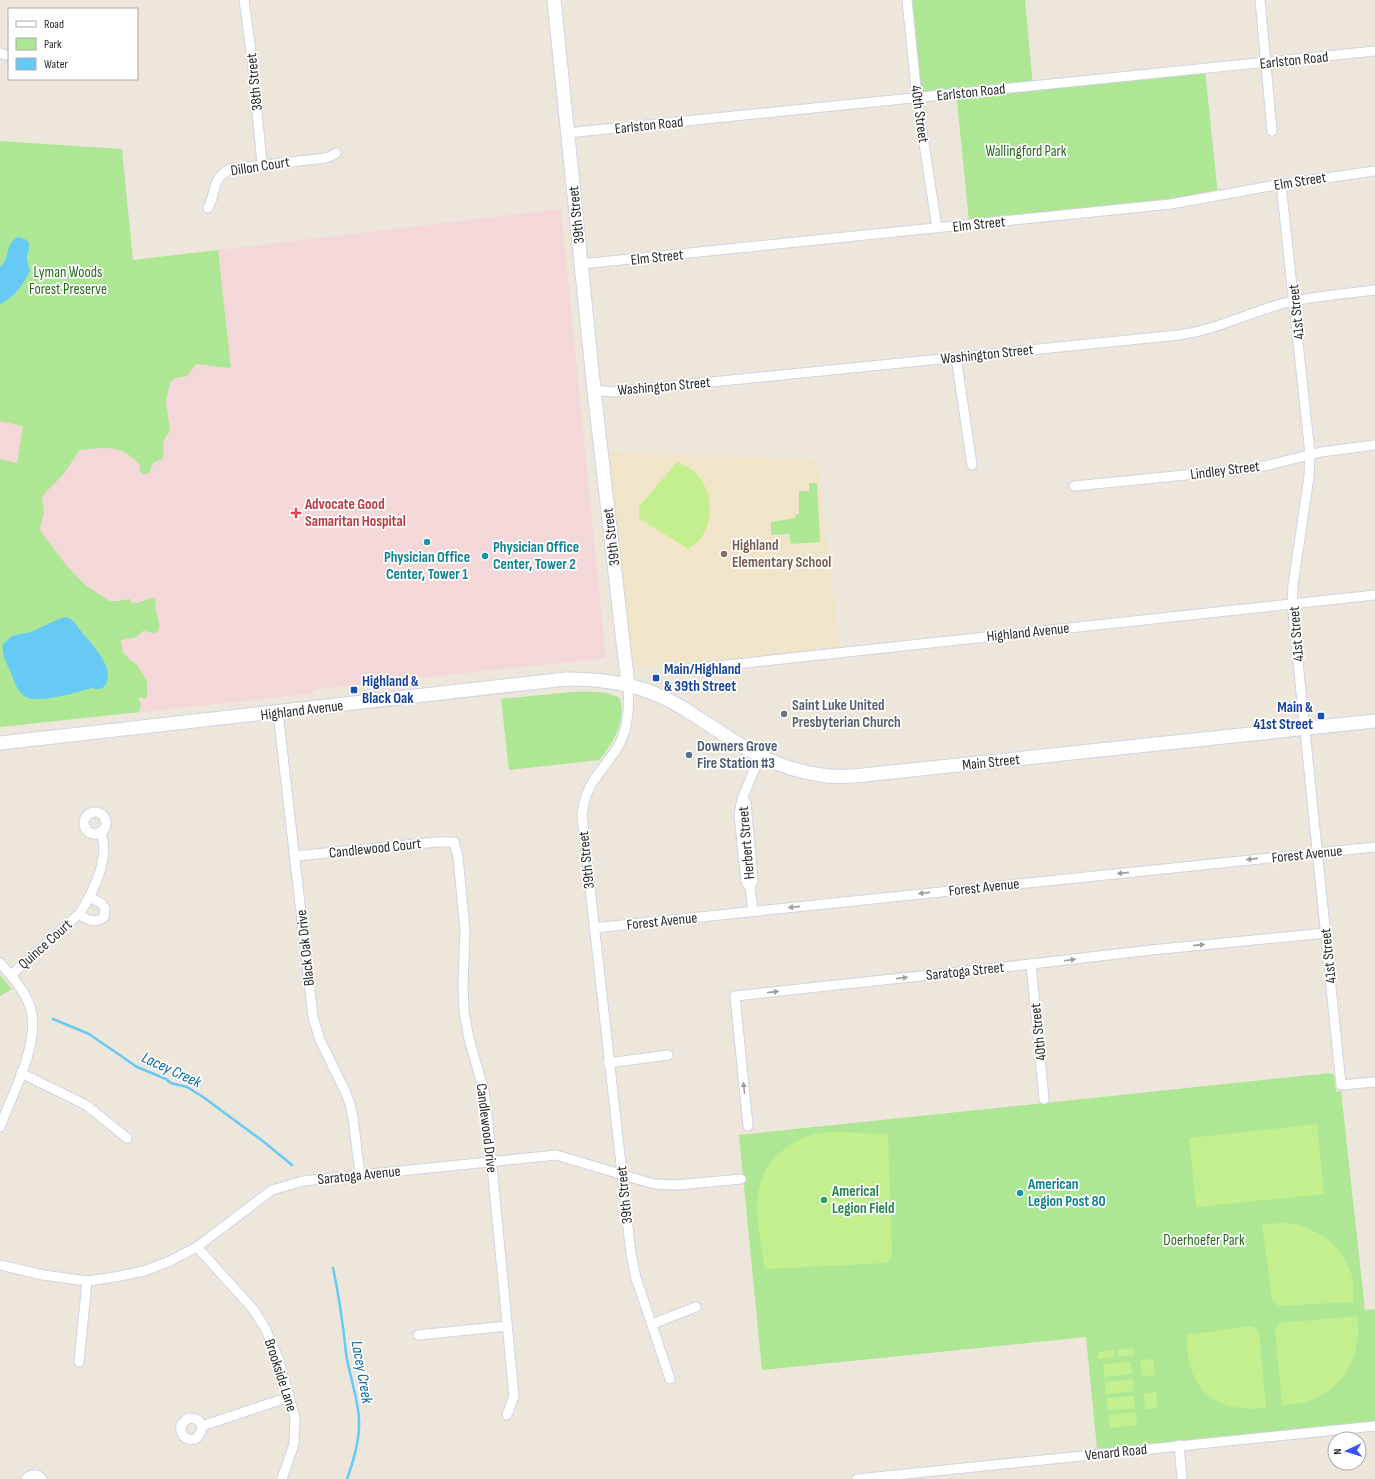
<svg xmlns="http://www.w3.org/2000/svg" width="1375" height="1479" font-family="'Sofia Sans Condensed',sans-serif">
	<rect width="100%" height="100%" fill="#ede6db"/>
	<path fill="#f0e4c9" d="M 607,452 L 817,460 L 840,648 L 634,668 Z"/>
	<path fill="#f4d7d8" d="M 561,209 L 606,658 L 316,689 L 309,694 L 0,727 L 0,342 L 231,368 L 218,250 Z"/>
	<g fill="#ade794">
		<path d="M 911,0 L 1025,0 L 1033,87 L 1205,70 L 1218,195 L 969,221 L 956,91 L 921,94 Z"/>
		<path d="M 0,141 L 122,149 L 133,260 L 218,250 L 231,368 L 196,364 L 187,376 L 176,378 L 170,382 L 166,402 L 170,430 L 163,442 L 164,455 L 161,460 L 154,462 L 151,467 L 151,471 L 147,474 L 142,474 L 139,469 L 140,465 C 122,444 105,447 80,450 L 62,476 L 46,492 L 42,497 L 44,513 L 40,528 L 41,532 L 67,566 L 85,585 L 110,601 L 118,601 L 130,599 L 132,603 C 141,604 147,597 155,598 C 156,602 155,604 156,609 C 157,616 160,621 159,630 L 156,633 C 151,634 148,631 143,631 L 136,637 L 121,640 L 123,652 L 129,659 L 137,665 L 147,681 L 147,697 L 144,699 L 140,697 L 138,698 L 141,704 L 139,712 L 0,727 L 0,459 L 17,463 L 23,426 L 0,421 Z"/>
		<path d="M 809,483 L 817,483 L 820,542 L 791,544 L 789,534 L 771,535 L 771,522 L 796,518 L 795,515 L 799,514 L 799,491 L 809,491 Z"/>
		<path d="M 572,692 C 584,692 611,690 620,699 C 626,721 613,744 599,760 L 509,770 L 501,699 Z"/>
		<path d="M 0,975 L 12,989 L 0,996 Z"/>
		<path d="M 1330,1073 L 1333,1074 L 1334,1076 L 1336,1092 L 1341,1091 L 1365,1310 L 1375,1309 L 1375,1422 L 1097,1449 L 1086,1337 L 762,1370 L 739,1135 Z"/>
	</g>
	<g fill="#c3ef8f">
		<path d="M 677,462 C 681,464 687,466 691,469 C 712,485 716,518 700,539 C 697,543 692,546 688,549 L 639,518 L 639,507 Z"/>
		<path d="M 1317,1124 L 1324,1194 L 1196,1207 L 1189,1138 Z"/>
		<path d="M 834,1132 L 888,1134 L 892,1255 L 887,1263 L 765,1269 C 759,1229 745,1182 781,1152 C 797,1138 813,1133 834,1132 Z"/>
		<path d="M 1284,1223 C 1315,1225 1345,1246 1352,1277 C 1354,1285 1353,1294 1353,1302 L 1279,1306 L 1272,1300 L 1262,1224 Z"/>
		<path d="M 1357,1316 C 1358,1325 1359,1334 1357,1344 C 1351,1381 1319,1405 1282,1405 L 1275,1329 L 1280,1323 Z"/>
		<path d="M 1252,1326 L 1259,1331 L 1266,1408 C 1213,1414 1185,1387 1187,1335 Z"/>
		<path d="M 1133,1348 L 1134,1355 L 1118,1357 L 1117,1350 Z"/>
		<path d="M 1113,1350 L 1114,1357 L 1098,1359 L 1098,1352 Z"/>
		<path d="M 1153,1359 L 1155,1375 L 1142,1376 L 1140,1360 Z"/>
		<path d="M 1131,1362 L 1132,1374 L 1104,1377 L 1103,1364 Z"/>
		<path d="M 1133,1379 L 1134,1391 L 1106,1394 L 1105,1382 Z"/>
		<path d="M 1156,1392 L 1158,1408 L 1145,1409 L 1144,1393 Z"/>
		<path d="M 1134,1396 L 1135,1408 L 1108,1411 L 1107,1398 Z"/>
		<path d="M 1136,1412 L 1137,1425 L 1110,1428 L 1108,1415 Z"/>
	</g>
	<g fill="#67caf5">
		<path d="M 18,237 C 38,241 25,252 27,260 C 27,263 29,266 30,270 C 25,283 13,299 0,304 L 0,267 C 11,258 4,244 18,237 Z"/>
		<path d="M 67,617 C 76,621 78,628 84,635 C 93,645 115,669 106,684 C 102,690 98,690 92,688 C 78,692 33,706 23,695 C 17,690 14,681 11,673 C 7,664 1,654 3,644 L 12,636 L 31,632 L 61,618 Z"/>
	</g>
	<g fill="none" stroke-linecap="round" stroke-linejoin="round">
		<g stroke="#67caf5" stroke-width="2.5">
			<path d="M 53,1019 L 89,1034 L 137,1067 L 166,1079 L 171,1083 L 187,1087 L 203,1097 L 264,1142 L 292,1165"/>
			<path d="M 333,1268 C 339,1296 343,1324 346,1353 C 349,1375 358,1397 359,1419 C 360,1440 354,1460 347,1479"/>
		</g>
		<g stroke="#d0d3e4" stroke-width="11">
			<g id="street">
				<path d="M 244,0 L 252,59 L 262,164"/>
				<path d="M 907,0 L 917,98 L 937,228"/>
				<path d="M 1260,0 L 1272,131"/>
				<path d="M 0,53 L 9,56"/>
				<path d="M 567,133 L 1375,51"/>
				<path d="M 1281,184 L 1310,454 L 1309,477 L 1293,585 L 1292,603 L 1341,1085 L 1375,1082"/>
				<path d="M 208,208 C 217,191 211,179 230,169 L 325,158 L 331,156 L 336,153"/>
				<path d="M 581,264 L 1171,204 L 1276,185 L 1375,171"/>
				<path d="M 956,357 L 972,465"/>
				<path d="M 594,390 L 613,392 L 632,390 L 1179,335 C 1215,330 1246,314 1281,304 C 1311,296 1344,294 1375,290"/>
				<path d="M 1074,486 L 1246,469 L 1269,465 L 1321,452 L 1375,445"/>
				<path d="M 680,670 L 1375,595"/>
				<path d="M 628,685 C 629,704 629,725 620,743 C 604,772 585,780 582,816 L 631,1254 L 636,1278 L 670,1379"/>
				<path d="M 278,713 L 313,1017 L 320,1040 L 345,1091 L 350,1104 L 353,1118 L 360,1175"/>
				<path d="M 743,800 L 746,803 L 753,880 L 750,887 L 753,911"/>
				<circle cx="95" cy="823" r="11"/>
				<path d="M 295,856 L 437,842 L 454,842 L 458,857 L 465,930 L 463,985 L 464,1012 L 469,1039 L 484,1091 L 487,1114 L 514,1396 L 507,1415"/>
				<path d="M 750,887 L 746,882 L 739,815 L 742,799 L 760,756"/>
				<path d="M 79,914 C 87,920 95,924 104,917 L 105,908 L 101,903 L 89,897"/>
				<path d="M 594,928 L 1375,847"/>
				<path d="M 0,963 C 13,978 29,995 32,1015 C 37,1049 12,1095 0,1127"/>
				<path d="M 1031,964 L 1044,1099"/>
				<path d="M 11,975 L 79,914 C 92,895 112,855 100,832"/>
				<path d="M 608,1063 L 668,1055"/>
				<path d="M 21,1073 L 86,1105 L 127,1138"/>
				<path d="M 748,1126 L 735,996 L 1031,964 L 1151,950 L 1326,933"/>
				<path d="M 197,1247 L 253,1309 L 265,1328 L 278,1358 L 295,1418 L 294,1444 L 282,1479"/>
				<path d="M 0,1265 L 43,1275 L 87,1281 L 115,1277 L 144,1271 L 168,1262 L 197,1247 L 272,1190 L 303,1181 L 556,1155 L 654,1184 L 677,1185 L 741,1179"/>
				<path d="M 652,1324 L 696,1307"/>
				<path d="M 418,1335 L 507,1326"/>
				<path d="M 79,1362 L 87,1281"/>
				<path d="M 202,1426 C 199,1419 195,1418 188,1418 L 181,1425 C 178,1442 201,1446 202,1426 L 289,1397"/>
				<path d="M 1179,1445 L 1182,1479"/>
				<path d="M 26,1479 C 30,1474 37,1473 42,1479"/>
				<path d="M 857,1479 L 1375,1426"/>
			</g>
		</g>
		<g stroke="#d0d3e4" stroke-width="15">
			<g id="secondary">
				<path d="M 554,0 L 594,390 L 628,685"/>
				<path d="M 0,743 L 566,679 C 592,679 617,681 642,689 C 674,699 701,720 729,738 C 757,756 788,771 821,775 C 838,778 856,776 873,774 L 1375,721"/>
			</g>
		</g>
		<use href="#street" stroke="#fff" stroke-width="9"/>
		<use href="#secondary" stroke="#fff" stroke-width="13"/>
	</g>
	<defs><path id="oneway-solid" d="M-6-.8H1V-3.2L6.5 0L1 3.2V.8H-6Z"/></defs>
	<g fill="#9f9f9f">
		<use href="#oneway-solid" transform="translate(1252 859) rotate(174)"/>
		<use href="#oneway-solid" transform="translate(1123 873) rotate(174)"/>
		<use href="#oneway-solid" transform="translate(924 893) rotate(174)"/>
		<use href="#oneway-solid" transform="translate(794 907) rotate(174)"/>
		<use href="#oneway-solid" transform="translate(1199 945) rotate(-6)"/>
		<use href="#oneway-solid" transform="translate(1070 960) rotate(-7)"/>
		<use href="#oneway-solid" transform="translate(902 978) rotate(-6)"/>
		<use href="#oneway-solid" transform="translate(773 992) rotate(-6)"/>
		<use href="#oneway-solid" transform="translate(744 1088) rotate(-96)"/>
	</g>
	<path fill="#e0444e" stroke="#fff" stroke-width="1.5" d="M294 507h4v4h4v4h-4v4h-4v-4h-4v-4h4z"/>
	<g fill="#0f9aa8" stroke="#fff" stroke-width="1.5">
		<circle cx="427" cy="542" r="4"/>
		<circle cx="485" cy="556" r="4"/>
		<circle cx="1020" cy="1193" r="4"/>
	</g>
	<circle fill="#8d6e63" stroke="#fff" stroke-width="1.5" cx="724" cy="554" r="4"/>
	<g fill="#1a4fb4" stroke="#fff" stroke-width="1.5">
		<rect x="652" y="674" width="8" height="8" rx="2"/>
		<rect x="350" y="686" width="8" height="8" rx="2"/>
		<rect x="1317" y="712" width="8" height="8" rx="2"/>
	</g>
	<circle fill="#6b7280" stroke="#fff" stroke-width="1.5" cx="784" cy="714" r="4"/>
	<circle fill="#5c6f8a" stroke="#fff" stroke-width="1.5" cx="689" cy="755" r="4"/>
	<circle fill="#2e9e5b" stroke="#fff" stroke-width="1.5" cx="824" cy="1200" r="4"/>
	<g text-anchor="middle" stroke-width="3.5" stroke-linejoin="round" paint-order="stroke">
		<g font-size="15" fill="#2a2a2a" stroke="#fff">
			<text transform="translate(1294 60) rotate(-6)" y="5">Earlston Road</text>
			<text transform="translate(254 82) rotate(-96)" y="5">38th Street</text>
			<text transform="translate(971 92) rotate(-6)" y="5">Earlston Road</text>
			<text transform="translate(920 114) rotate(82)" y="5">40th Street</text>
			<text transform="translate(649 125) rotate(-6)" y="5">Earlston Road</text>
			<text transform="translate(260 166) rotate(-9)" y="5">Dillon Court</text>
			<text transform="translate(1300 181) rotate(-9)" y="5">Elm Street</text>
			<text transform="translate(576 215) rotate(-96)" y="5">39th Street</text>
			<text transform="translate(979 224) rotate(-6)" y="5">Elm Street</text>
			<text transform="translate(657 257) rotate(-6)" y="5">Elm Street</text>
			<text transform="translate(1296 312) rotate(-96)" y="5">41st Street</text>
			<text transform="translate(987 354) rotate(-6)" y="5">Washington Street</text>
			<text transform="translate(664 386) rotate(-5)" y="5">Washington Street</text>
			<text transform="translate(1225 470) rotate(-7)" y="5">Lindley Street</text>
			<text transform="translate(611 537) rotate(-97)" y="5">39th Street</text>
			<text transform="translate(1028 632) rotate(-6)" y="5">Highland Avenue</text>
			<text transform="translate(1296 634) rotate(-95)" y="5">41st Street</text>
			<text transform="translate(302 710) rotate(-7)" y="5">Highland Avenue</text>
			<text transform="translate(991 762) rotate(-6)" y="5">Main Street</text>
			<text transform="translate(746 843) rotate(-95)" y="5">Herbert Street</text>
			<text transform="translate(375 848) rotate(-6)" y="5">Candlewood Court</text>
			<text transform="translate(1307 854) rotate(-6)" y="5">Forest Avenue</text>
			<text transform="translate(586 860) rotate(-96)" y="5">39th Street</text>
			<text transform="translate(984 887) rotate(-6)" y="5">Forest Avenue</text>
			<text transform="translate(662 921) rotate(-6)" y="5">Forest Avenue</text>
			<text transform="translate(45 944) rotate(-42)" y="5">Quince Court</text>
			<text transform="translate(305 948) rotate(-96)" y="5">Black Oak Drive</text>
			<text transform="translate(1328 956) rotate(-96)" y="5">41st Street</text>
			<text transform="translate(965 971) rotate(-6)" y="5">Saratoga Street</text>
			<text transform="translate(1038 1032) rotate(-96)" y="5">40th Street</text>
			<text transform="translate(487 1128) rotate(83)" y="5">Candlewood Drive</text>
			<text transform="translate(359 1175) rotate(-6)" y="5">Saratoga Avenue</text>
			<text transform="translate(624 1195) rotate(-96)" y="5">39th Street</text>
			<text transform="translate(281 1375) rotate(72)" y="5">Brookside Lane</text>
			<text transform="translate(1116 1452) rotate(-6)" y="5">Venard Road</text>
		</g>
		<g font-size="15" fill="#246b16" stroke="#fff">
			<text x="1026" y="156">Wallingford Park</text>
			<text x="68" y="277">Lyman Woods<tspan x="68" dy="17">Forest Preserve</tspan></text>
			<text x="1204" y="1245">Doerhoefer Park</text>
		</g>
		<g font-size="15" font-weight="bold" fill="#be3a42" stroke="#fff" text-anchor="start">
			<text x="305" y="509">Advocate Good<tspan x="305" dy="17">Samaritan Hospital</tspan></text>
		</g>
		<g font-size="15" font-weight="bold" fill="#785e54" stroke="#fff" text-anchor="start">
			<text x="732" y="550">Highland<tspan x="732" dy="17">Elementary School</tspan></text>
		</g>
		<g font-size="15" font-weight="bold" fill="#0d838f" stroke="#fff" text-anchor="start">
			<text x="493" y="552">Physician Office<tspan x="493" dy="17">Center, Tower 2</tspan></text>
			<text x="427" y="562" text-anchor="middle">Physician Office<tspan x="427" dy="17">Center, Tower 1</tspan></text>
			<text x="1028" y="1189">American<tspan x="1028" dy="17">Legion Post 80</tspan></text>
		</g>
		<g font-size="15" font-weight="bold" fill="#164399" stroke="#fff" text-anchor="start">
			<text x="664" y="674">Main/Highland<tspan x="664" dy="17">&amp; 39th Street</tspan></text>
			<text x="362" y="686">Highland &amp;<tspan x="362" dy="17">Black Oak</tspan></text>
			<text x="1313" y="712" text-anchor="end">Main &amp;<tspan x="1313" dy="17">41st Street</tspan></text>
		</g>
		<g font-size="15" font-weight="bold" fill="#5b616d" stroke="#fff" text-anchor="start">
			<text x="792" y="710">Saint Luke United<tspan x="792" dy="17">Presbyterian Church</tspan></text>
		</g>
		<g font-size="15" font-weight="bold" fill="#4e5e75" stroke="#fff" text-anchor="start">
			<text x="697" y="751">Downers Grove<tspan x="697" dy="17">Fire Station #3</tspan></text>
		</g>
		<g font-size="15" font-weight="bold" fill="#27864d" stroke="#fff" text-anchor="start">
			<text x="832" y="1196">Americal<tspan x="832" dy="17">Legion Field</tspan></text>
		</g>
		<g font-size="16" font-style="italic" fill="#0667a2" stroke="#fff">
			<text transform="translate(172 1069) rotate(25)" y="6">Lacey Creek</text>
			<text transform="translate(363 1372) rotate(80)" y="6">Lacey Creek</text>
		</g>
	</g>
	<rect x="8" y="8" width="130" height="72" fill="#ffffff" stroke="#aaaaaa"/>
	<rect x="16" y="21" width="20" height="6" fill="#ffffff" stroke="#aaaaaa"/>
	<text x="44" y="28" font-size="12" fill="#2a2a2a">Road</text>
	<rect x="16" y="38" width="20" height="12" fill="#ade794" stroke="#aaaaaa"/>
	<text x="44" y="48" font-size="12" fill="#2a2a2a">Park</text>
	<rect x="16" y="58" width="20" height="12" fill="#67caf5" stroke="#aaaaaa"/>
	<text x="44" y="68" font-size="12" fill="#2a2a2a">Water</text>
	<g transform="translate(1347 1451) rotate(266)"><circle r="19" fill="#ffffff" stroke="#aaaaaa"/>
	<path d="M0-3L7 15L0 10L-7 15Z" fill="#3654ff"/>
	<text y="-6" font-size="11" font-weight="bold" text-anchor="middle" fill="#2a2a2a">N</text>
	</g>
</svg>
